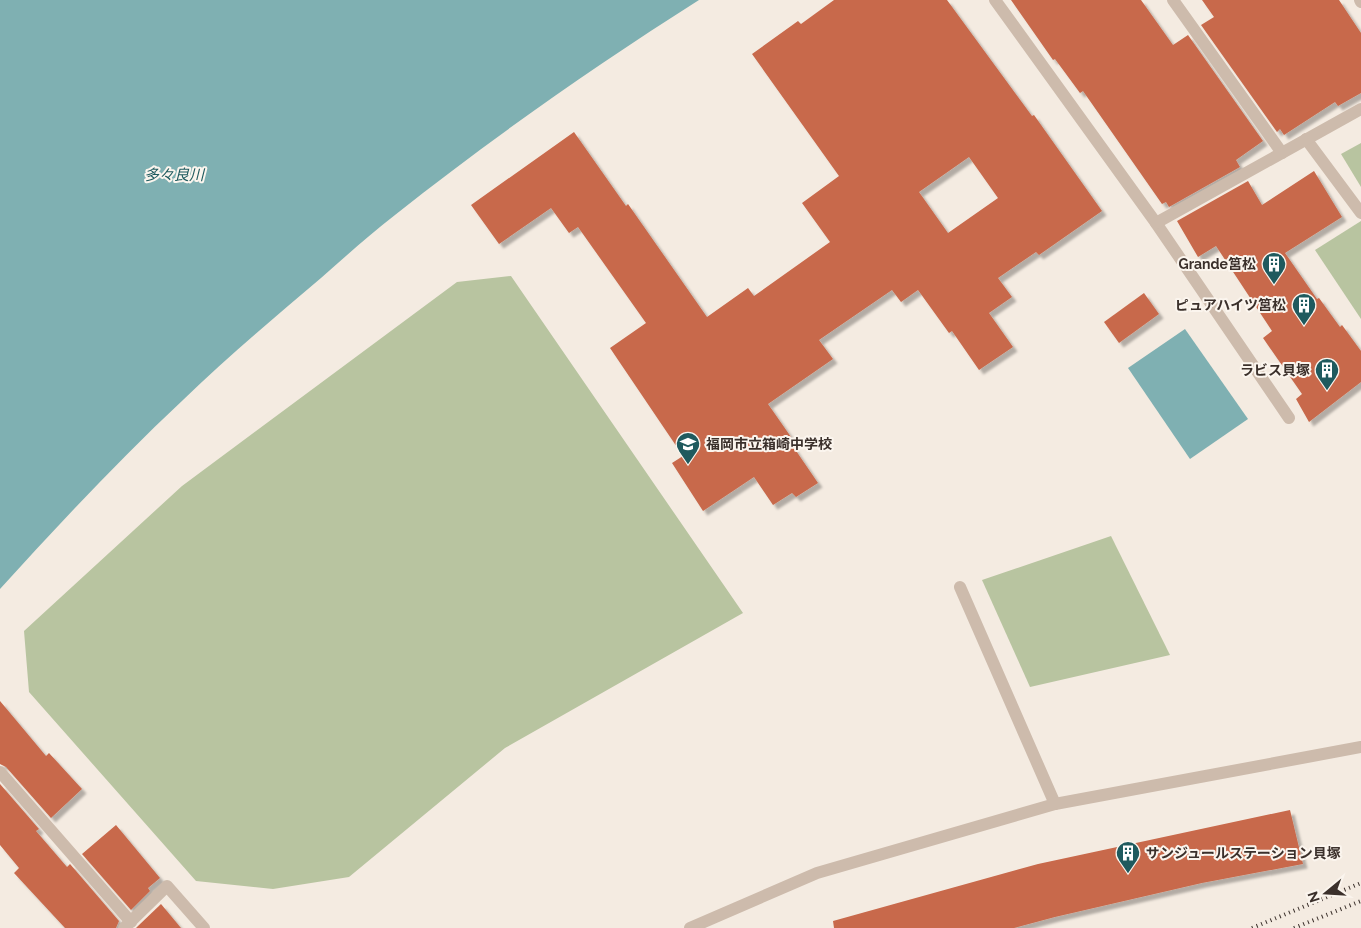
<svg xmlns="http://www.w3.org/2000/svg" width="1361" height="928" font-family="Raleway,'Noto Sans JP',sans-serif">
	<defs>
		<filter id="shadow"><feDropShadow dx="4.5" dy="4.5" stdDeviation="1" flood-color="#0004"/></filter>
	</defs>
	<rect width="100%" height="100%" fill="#f4ebe1"/>
	<g fill="#b8c4a0">
		<path d="M 1361,143 L 1361,187 L 1341,154 Z"/>
		<path d="M 1361,221 L 1361,319 L 1315,250 Z"/>
		<path d="M 511,276 L 743,613 L 505,748 L 349,877 L 273,889 L 196,881 L 29,692 L 24,631 L 182,486 L 457,282 Z"/>
		<path d="M 1111,536 L 1170,655 L 1030,687 L 982,580 Z"/>
	</g>
	<g fill="#7fb0b2">
		<path d="M 0,0 L 699,0 C 595,66 492,138 395,215 C 369,235 345,257 321,278 C 274,318 227,357 183,400 C 119,460 59,524 0,589 Z"/>
		<path d="M 1185,329 L 1248,419 L 1190,459 L 1128,368 Z"/>
	</g>
	<g fill="#c8694b" fill-rule="evenodd" filter="url(#shadow)">
		<path d="M 834,0 L 947,0 L 1032,116 L 1034,115 L 1102,211 L 1039,255 L 1036,252 L 998,278 L 1012,297 L 989,313 L 1013,347 L 979,370 L 952,331 L 949,333 L 918,290 L 901,302 L 892,290 L 819,340 L 833,359 L 768,404 L 791,437 L 788,439 L 818,483 L 796,497 L 792,493 L 773,505 L 754,477 L 703,511 L 672,463 L 683,456 L 610,348 L 646,323 L 578,227 L 569,233 L 551,208 L 499,244 L 471,205 L 574,132 L 626,206 L 628,204 L 707,317 L 748,288 L 754,296 L 830,242 L 802,203 L 839,176 L 752,54 L 798,21 L 801,24 ZM 969,157 L 998,198 L 948,233 L 919,192 Z"/>
		<path d="M 1011,0 L 1141,0 L 1173,45 L 1188,35 L 1263,141 L 1236,160 L 1240,167 L 1169,207 L 1166,202 L 1162,204 L 1083,91 L 1080,93 L 1055,59 L 1053,60 Z"/>
		<path d="M 1202,0 L 1339,0 L 1361,33 L 1361,93 L 1338,106 L 1335,102 L 1284,135 L 1280,129 L 1277,132 L 1201,25 L 1214,17 Z"/>
		<path d="M 1314,171 L 1342,217 L 1285,253 L 1317,299 L 1319,298 L 1340,327 L 1342,325 L 1361,351 L 1361,382 L 1309,422 L 1296,399 L 1302,394 L 1263,338 L 1272,331 L 1216,246 L 1198,257 L 1177,221 L 1248,181 L 1262,205 Z"/>
		<path d="M 1144,293 L 1159,314 L 1119,343 L 1104,322 Z"/>
		<path d="M 0,701 L 46,756 L 49,753 L 82,789 L 51,818 L 6,767 L 0,764 Z"/>
		<path d="M 0,784 L 39,829 L 36,831 L 67,867 L 70,864 L 119,921 L 116,928 L 65,928 L 14,873 L 19,868 L 0,845 Z"/>
		<path d="M 1290,810 L 1303,864 L 1202,883 L 1055,917 L 1014,928 L 834,928 L 833,921 L 1038,864 Z"/>
		<path d="M 116,825 L 160,878 L 148,888 L 150,891 L 131,910 L 82,854 Z"/>
		<path d="M 161,904 L 181,928 L 136,928 L 138,926 Z"/>
	</g>
	<g fill="none" stroke-linecap="round" stroke-linejoin="round">
		<path stroke="#cdbbac" stroke-width="12" d="M 960,587 L 1055,804"/>
		<g stroke="#cdbbac" stroke-width="12">
			<path d="M 995,0 L 1156,223 L 1289,418"/>
			<path d="M 1173,0 L 1282,153"/>
			<path d="M 1360,0 L 1361,2"/>
			<path d="M 1306,139 L 1361,213"/>
			<path d="M 1156,223 L 1361,109"/>
			<path d="M 0,772 L 131,922"/>
			<path d="M 124,928 L 167,886 L 204,928"/>
			<path d="M 690,928 L 817,873 L 1055,804 L 1361,747"/>
		</g>
		<g stroke="#3b302b" stroke-width="4" stroke-dasharray="1 4" stroke-linecap="butt">
			<path d="M 1252,928 L 1361,883"/>
			<path d="M 1294,928 L 1361,901"/>
		</g>
	</g>
	<defs>
		<g id="building-pin" transform="scale(1.25)"><path d="M0 17L-7.5 6A9.5 9.5 0 1 1 7.5 6Z" fill="#1f5a5e" stroke="#fbf5ee"/><path d="M-4-6H4V6H1V3H-1V6H-4ZM-2.5-4.3h1.7v1.8h-1.7ZM.8-4.3h1.7v1.8H.8ZM-2.5-1h1.7V.8h-1.7ZM.8-1h1.7V.8H.8Z" fill="#fff"/></g>
		<g id="school-pin" transform="scale(1.25)"><path d="M0 17L-7.5 6A9.5 9.5 0 1 1 7.5 6Z" fill="#1f5a5e" stroke="#fbf5ee"/><path d="M0-5L7-2L0 1L-7-2ZM-4 1L0 2.5L4 1V4Q0 6-4 4Z" fill="#fff"/></g>
	</defs>
	<g fill-rule="evenodd">
		<use href="#building-pin" x="1274" y="264"/>
		<use href="#building-pin" x="1304" y="305"/>
		<use href="#building-pin" x="1327" y="370"/>
		<use href="#school-pin" x="688" y="444"/>
		<use href="#building-pin" x="1128" y="853"/>
	</g>
	<g text-anchor="middle" stroke-width="4" stroke-linejoin="round" paint-order="stroke">
		<g font-size="14" font-weight="bold" fill="#3b302b" stroke="#fbf5ee" text-anchor="end">
			<text x="1256" y="269">Grande筥松</text>
			<text x="1286" y="310">ピュアハイツ筥松</text>
			<text x="1310" y="375">ラビス貝塚</text>
			<text x="706" y="449" text-anchor="start">福岡市立箱崎中学校</text>
			<text x="1146" y="858" text-anchor="start">サンジュールステーション貝塚</text>
		</g>
		<g font-size="15" font-style="italic" fill="#1f5a5e" stroke="#fbf5ee">
			<text x="174" y="180">多々良川</text>
		</g>
	</g>
	<g transform="translate(1326 893) rotate(252)" stroke="#fbf5ee" stroke-width="4" paint-order="stroke">
	<path d="M0-4L9 19L0 12L-9 19Z" fill="#3b302b"/>
	<text y="-8" font-size="14" font-weight="bold" text-anchor="middle" fill="#3b302b">N</text>
	</g>
</svg>
